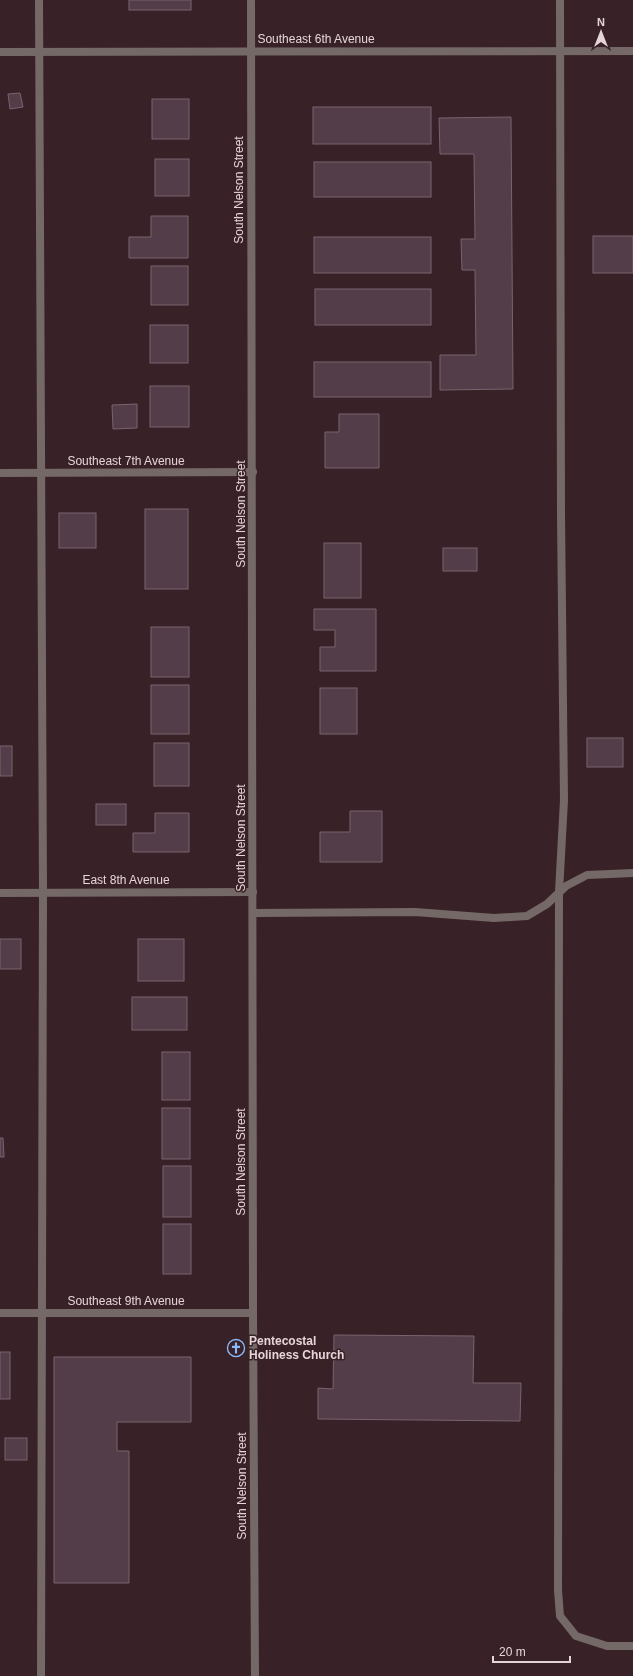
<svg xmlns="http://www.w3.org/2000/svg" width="633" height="1676" font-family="Helvetica,sans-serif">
	<rect width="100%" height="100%" fill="#392227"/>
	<g fill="#533d49" stroke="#7a626f">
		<rect x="129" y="0" width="62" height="10"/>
		<path d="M 20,93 L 23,107 L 10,109 L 8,94 Z"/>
		<rect x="152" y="99" width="37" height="40"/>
		<rect x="313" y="107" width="118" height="37"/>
		<path d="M 511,117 L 513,389 L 440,390 L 440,355 L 476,355 L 475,270 L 462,270 L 461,239 L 475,239 L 474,154 L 440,154 L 439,118 Z"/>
		<rect x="155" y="159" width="34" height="37"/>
		<rect x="314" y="162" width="117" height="35"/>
		<path d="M 151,216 L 188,216 L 188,258 L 129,258 L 129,237 L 151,237 Z"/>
		<rect x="593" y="236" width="40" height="37"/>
		<rect x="314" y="237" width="117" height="36"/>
		<rect x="151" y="266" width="37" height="39"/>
		<rect x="315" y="289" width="116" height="36"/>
		<rect x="150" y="325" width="38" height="38"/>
		<rect x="314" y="362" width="117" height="35"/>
		<rect x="150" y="386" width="39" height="41"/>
		<path d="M 137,404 L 137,428 L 113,429 L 112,405 Z"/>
		<path d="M 339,414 L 379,414 L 379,468 L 325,468 L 325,432 L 339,432 Z"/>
		<rect x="145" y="509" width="43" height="80"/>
		<rect x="59" y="513" width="37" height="35"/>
		<rect x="324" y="543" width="37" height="55"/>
		<rect x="443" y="548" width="34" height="23"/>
		<path d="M 314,609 L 376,609 L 376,671 L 320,671 L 320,647 L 335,647 L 335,630 L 314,630 Z"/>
		<rect x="151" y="627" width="38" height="50"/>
		<rect x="151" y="685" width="38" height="49"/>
		<rect x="320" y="688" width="37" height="46"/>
		<rect x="587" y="738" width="36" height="29"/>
		<rect x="154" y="743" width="35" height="43"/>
		<rect x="0" y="746" width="12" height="30"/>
		<rect x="96" y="804" width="30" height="21"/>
		<path d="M 350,811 L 382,811 L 382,862 L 320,862 L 320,832 L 350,832 Z"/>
		<path d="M 155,813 L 189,813 L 189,852 L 133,852 L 133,833 L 155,833 Z"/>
		<rect x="0" y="939" width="21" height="30"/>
		<rect x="138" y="939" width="46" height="42"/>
		<rect x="132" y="997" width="55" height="33"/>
		<rect x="162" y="1052" width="28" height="48"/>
		<rect x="162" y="1108" width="28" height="51"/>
		<path d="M 0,1138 L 3,1138 L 4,1157 L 0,1157 Z"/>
		<rect x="163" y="1166" width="28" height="51"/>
		<rect x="163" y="1224" width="28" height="50"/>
		<path d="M 334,1335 L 474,1336 L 473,1383 L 521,1383 L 520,1421 L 318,1419 L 318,1388 L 333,1389 Z"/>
		<rect x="0" y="1352" width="10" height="47"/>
		<path d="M 54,1357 L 191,1357 L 191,1422 L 117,1422 L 117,1451 L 129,1451 L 129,1583 L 54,1583 Z"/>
		<rect x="5" y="1438" width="22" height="22"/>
	</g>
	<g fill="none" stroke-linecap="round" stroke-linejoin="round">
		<g stroke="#756967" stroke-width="8">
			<path d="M 39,0 L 43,892 L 41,1676"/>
			<path d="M 560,0 L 561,515 L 564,800 L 559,892 L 558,1590 L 560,1616 L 576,1636 L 607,1646 L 633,1646"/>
			<path d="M 253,913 L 415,912 L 494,918 L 527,916 L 547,904 L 566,886 L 587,875 L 633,873"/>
		</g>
		<g stroke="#756967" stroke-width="8">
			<path d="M 251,0 L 253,1313 L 255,1676"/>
			<path d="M 0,473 L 253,472"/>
			<path d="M 0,893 L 253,892"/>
			<path d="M 0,1313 L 253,1313"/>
		</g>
		<path stroke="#756967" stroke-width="8" d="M 0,52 L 633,51"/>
	</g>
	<defs>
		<g id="church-ring" transform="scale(0.9)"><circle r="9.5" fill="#392227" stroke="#89bafc" stroke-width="1.5"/><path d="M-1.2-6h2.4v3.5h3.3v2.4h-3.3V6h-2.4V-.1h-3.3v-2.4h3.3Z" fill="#89bafc"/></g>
	</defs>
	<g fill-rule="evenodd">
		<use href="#church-ring" x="236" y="1348"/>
	</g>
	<g text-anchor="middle" stroke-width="3" stroke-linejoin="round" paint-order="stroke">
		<g font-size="12" fill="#e5d5d8" stroke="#392227">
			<text x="316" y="43">Southeast 6th Avenue</text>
			<text transform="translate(239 190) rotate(-90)" y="4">South Nelson Street</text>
			<text x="126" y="465">Southeast 7th Avenue</text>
			<text transform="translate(241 514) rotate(-90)" y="4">South Nelson Street</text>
			<text transform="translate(241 838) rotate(-90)" y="4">South Nelson Street</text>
			<text x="126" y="884">East 8th Avenue</text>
			<text transform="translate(241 1162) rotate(-90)" y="4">South Nelson Street</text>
			<text x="126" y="1305">Southeast 9th Avenue</text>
			<text transform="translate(242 1486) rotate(-90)" y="4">South Nelson Street</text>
		</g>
		<g font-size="12" font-weight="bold" fill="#e5d5d8" stroke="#392227" text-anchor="start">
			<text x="249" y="1345">Pentecostal<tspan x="249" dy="14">Holiness Church</tspan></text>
		</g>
	</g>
	<g transform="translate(601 32)" stroke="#392227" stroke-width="3" paint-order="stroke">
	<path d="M0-3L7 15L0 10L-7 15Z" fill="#e5d5d8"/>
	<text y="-6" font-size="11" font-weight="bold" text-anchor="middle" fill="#e5d5d8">N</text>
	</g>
	<path d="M493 1656v6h77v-6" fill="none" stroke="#e5d5d8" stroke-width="2"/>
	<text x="499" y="1656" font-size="12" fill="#e5d5d8" stroke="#392227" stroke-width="3" paint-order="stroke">20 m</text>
</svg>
